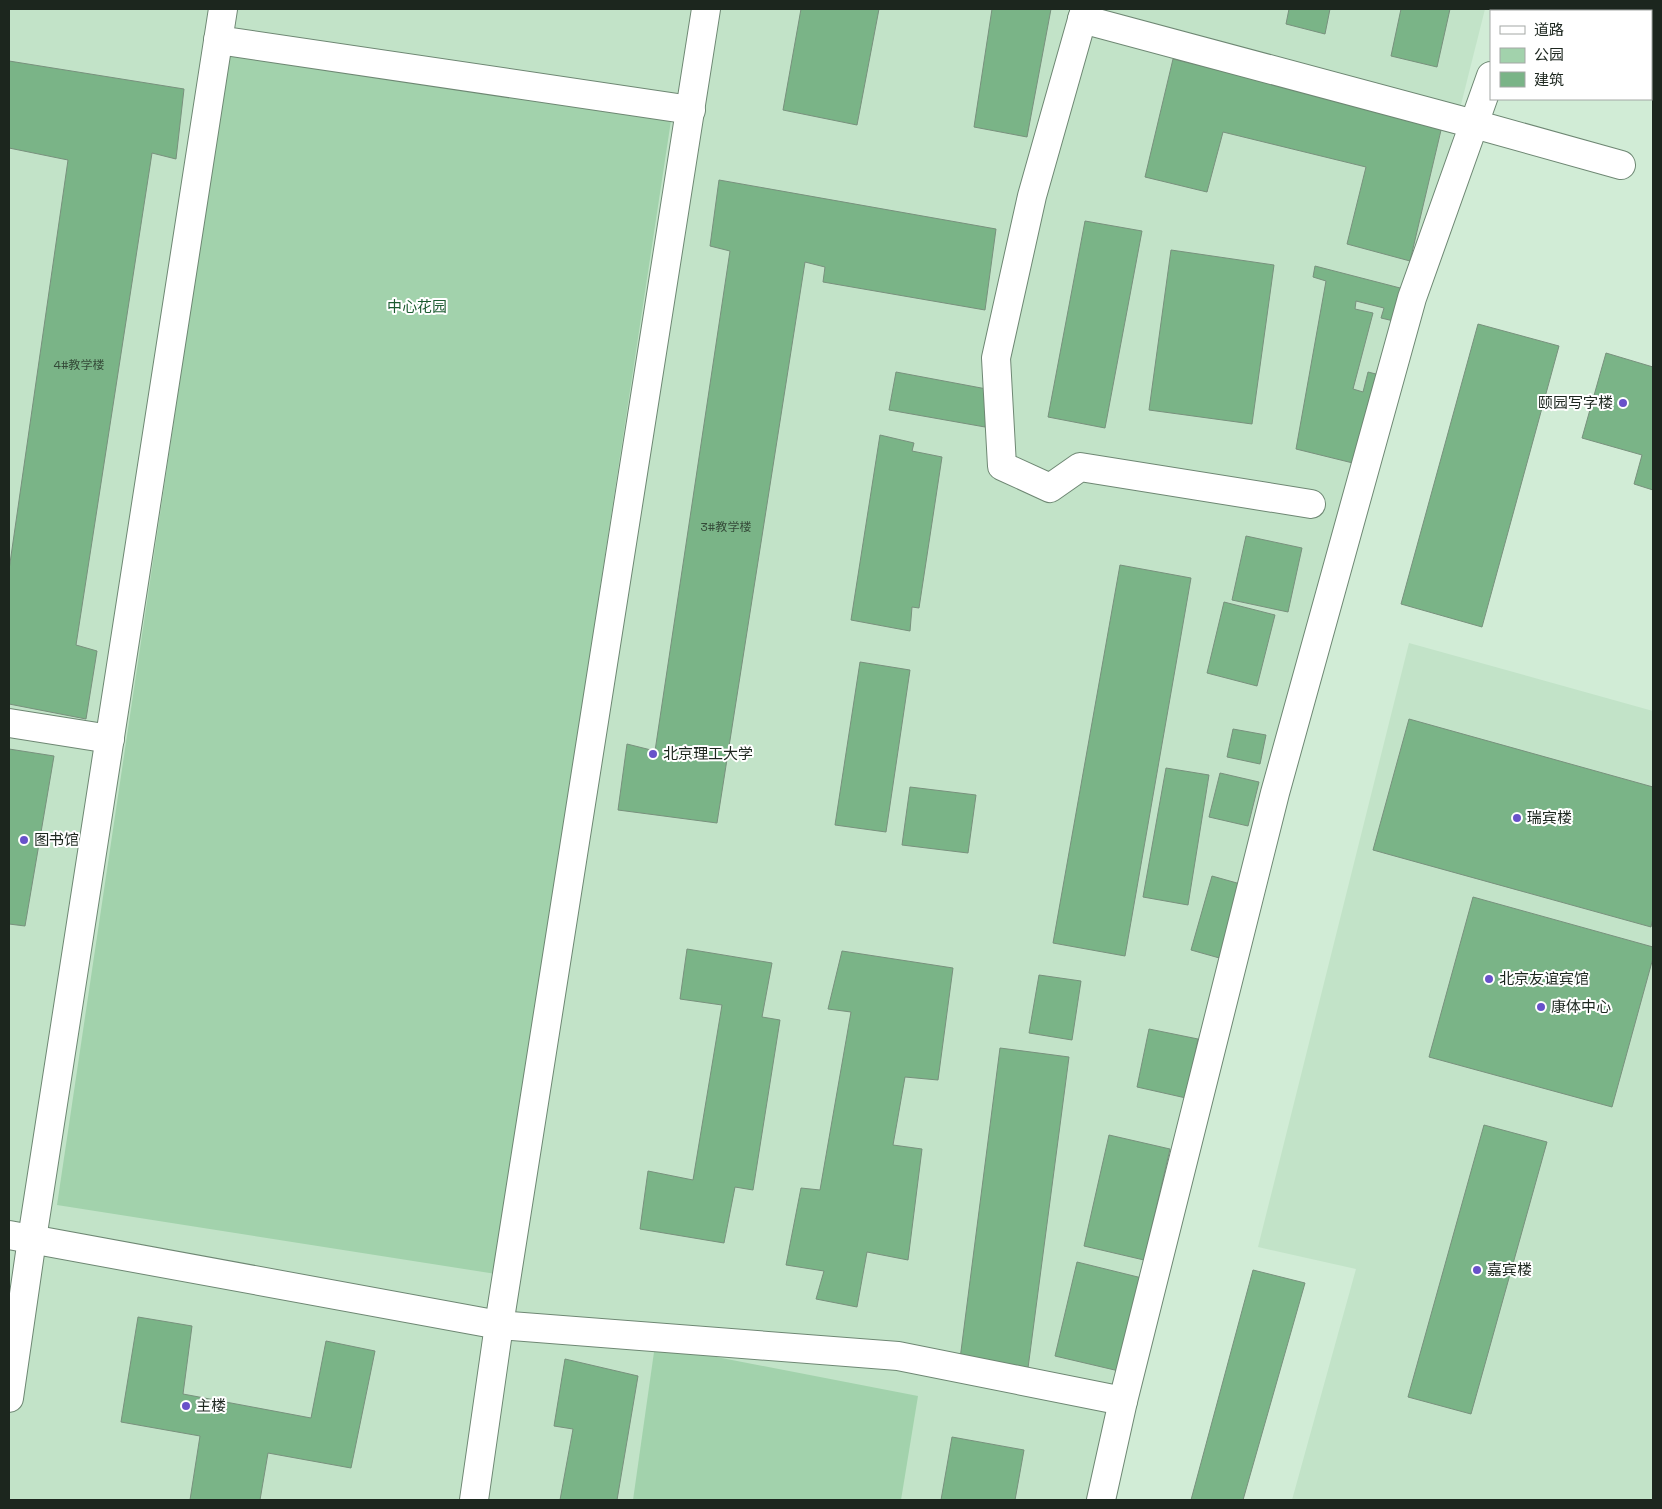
<svg xmlns="http://www.w3.org/2000/svg" width="1662" height="1509" font-family="'Space Grotesk','Noto Sans SC',sans-serif">
	<rect width="100%" height="100%" fill="#d1ecd6"/>
	<g fill="#c2e3c8">
		<path d="M 9,9 L 1485,9 L 1111,1500 L 9,1500 Z"/>
		<path d="M 1409,643 L 1653,711 L 1653,1500 L 1292,1500 L 1356,1269 L 1258,1247 Z"/>
	</g>
	<g fill="#a2d2ac">
		<path d="M 230,45 L 672,114 L 496,1274 L 57,1205 Z"/>
		<path d="M 655,1345 L 918,1396 L 901,1500 L 633,1500 Z"/>
	</g>
	<g fill="#7ab487" stroke="#78917d">
		<path d="M 801,9 L 879,9 L 857,125 L 783,110 Z"/>
		<path d="M 992,9 L 1051,9 L 1027,137 L 974,127 Z"/>
		<path d="M 1289,9 L 1330,9 L 1325,34 L 1286,24 Z"/>
		<path d="M 1401,9 L 1450,9 L 1437,67 L 1391,56 Z"/>
		<path d="M 1613,9 L 1653,9 L 1653,37 L 1651,37 L 1651,11 L 1612,11 Z"/>
		<path d="M 1173,59 L 1442,126 L 1410,261 L 1347,244 L 1366,167 L 1223,132 L 1207,192 L 1145,177 Z"/>
		<path d="M 9,61 L 184,89 L 176,159 L 152,153 L 76,645 L 97,651 L 86,719 L 9,704 L 9,570 L 68,160 L 9,148 Z"/>
		<path d="M 719,180 L 996,229 L 985,310 L 823,282 L 825,267 L 805,262 L 717,823 L 618,810 L 627,744 L 655,751 L 730,251 L 710,246 Z"/>
		<path d="M 1085,221 L 1142,231 L 1105,428 L 1048,417 Z"/>
		<path d="M 1171,250 L 1274,265 L 1252,424 L 1149,410 Z"/>
		<path d="M 1315,266 L 1404,289 L 1398,322 L 1381,318 L 1384,308 L 1356,301 L 1355,309 L 1373,313 L 1353,389 L 1363,392 L 1368,372 L 1384,376 L 1361,465 L 1296,449 L 1326,281 L 1313,277 Z"/>
		<path d="M 1478,324 L 1559,346 L 1482,627 L 1401,604 Z"/>
		<path d="M 1606,353 L 1653,367 L 1653,490 L 1634,484 L 1642,455 L 1582,438 Z"/>
		<path d="M 896,372 L 992,390 L 985,427 L 889,410 Z"/>
		<path d="M 880,435 L 914,443 L 912,451 L 942,457 L 919,608 L 912,607 L 910,631 L 851,620 Z"/>
		<path d="M 1246,536 L 1302,548 L 1288,612 L 1232,600 Z"/>
		<path d="M 1120,565 L 1191,578 L 1125,956 L 1053,943 Z"/>
		<path d="M 1224,602 L 1275,615 L 1257,686 L 1207,673 Z"/>
		<path d="M 860,662 L 910,670 L 886,832 L 835,825 Z"/>
		<path d="M 1409,719 L 1653,787 L 1653,918 L 1651,927 L 1373,850 Z"/>
		<path d="M 1233,729 L 1266,735 L 1260,764 L 1227,757 Z"/>
		<path d="M 9,749 L 54,756 L 25,926 L 9,924 Z"/>
		<path d="M 1166,768 L 1209,775 L 1188,905 L 1143,897 Z"/>
		<path d="M 1220,773 L 1259,782 L 1248,826 L 1209,817 Z"/>
		<path d="M 910,787 L 976,795 L 968,853 L 902,845 Z"/>
		<path d="M 1212,876 L 1244,885 L 1223,959 L 1191,950 Z"/>
		<path d="M 1473,897 L 1653,947 L 1653,958 L 1612,1107 L 1429,1057 Z"/>
		<path d="M 687,949 L 772,963 L 762,1017 L 780,1020 L 753,1190 L 735,1187 L 724,1243 L 640,1229 L 648,1171 L 693,1180 L 722,1005 L 680,999 Z"/>
		<path d="M 842,951 L 953,968 L 938,1080 L 905,1077 L 893,1145 L 922,1149 L 908,1260 L 867,1252 L 857,1307 L 816,1299 L 824,1271 L 786,1265 L 801,1188 L 820,1190 L 851,1012 L 828,1009 Z"/>
		<path d="M 1039,975 L 1081,981 L 1072,1040 L 1029,1033 Z"/>
		<path d="M 1149,1029 L 1198,1039 L 1186,1098 L 1137,1087 Z"/>
		<path d="M 1000,1048 L 1069,1057 L 1028,1368 L 960,1359 Z"/>
		<path d="M 1484,1125 L 1547,1142 L 1471,1414 L 1408,1397 Z"/>
		<path d="M 1109,1135 L 1170,1149 L 1144,1260 L 1084,1246 Z"/>
		<path d="M 1077,1262 L 1142,1278 L 1119,1371 L 1055,1356 Z"/>
		<path d="M 1253,1270 L 1305,1283 L 1243,1500 L 1191,1500 Z"/>
		<path d="M 138,1317 L 192,1326 L 183,1394 L 311,1418 L 326,1341 L 375,1351 L 351,1468 L 268,1453 L 260,1500 L 190,1500 L 200,1436 L 121,1422 Z"/>
		<path d="M 565,1359 L 638,1376 L 617,1500 L 560,1500 L 573,1429 L 554,1426 Z"/>
		<path d="M 952,1437 L 1024,1450 L 1015,1500 L 941,1500 Z"/>
	</g>
	<g fill="none" stroke-linecap="round" stroke-linejoin="round">
		<g stroke="#6e8773" stroke-width="30">
			<g id="street">
				<path d="M 1085,9 L 1032,196 L 996,358 L 1002,466 L 1050,488 L 1080,467 L 1311,504"/>
				<path d="M 1513,11 L 1514,9"/>
				<path d="M 1082,19 L 1474,124 L 1621,165"/>
				<path d="M 218,40 L 691,110"/>
				<path d="M 9,723 L 110,739"/>
				<path d="M 9,1235 L 499,1325 L 898,1356 L 1123,1401"/>
				<path d="M 9,1398 L 32,1239 L 223,9"/>
				<path d="M 474,1500 L 499,1325 L 706,9"/>
				<path d="M 1101,1500 L 1123,1401 L 1275,793 L 1412,298 L 1491,76"/>
			</g>
		</g>
		<use href="#street" stroke="#fff" stroke-width="28"/>
	</g>
	<g fill="#6851ca" stroke="#fff" stroke-width="2">
		<circle cx="1623" cy="403" r="5"/>
		<circle cx="653" cy="754" r="5"/>
		<circle cx="1517" cy="818" r="5"/>
		<circle cx="24" cy="840" r="5"/>
		<circle cx="1489" cy="979" r="5"/>
		<circle cx="1541" cy="1007" r="5"/>
		<circle cx="1477" cy="1270" r="5"/>
		<circle cx="186" cy="1406" r="5"/>
	</g>
	<g text-anchor="middle" stroke-width="4" stroke-linejoin="round" paint-order="stroke">
		<g font-size="12" fill="#344a38">
			<text x="79" y="369">4#教学楼</text>
			<text x="726" y="531">3#教学楼</text>
		</g>
		<g font-size="15" fill="#1c5b30" stroke="#fff">
			<text x="417" y="312">中心花园</text>
		</g>
		<g font-size="15" fill="#1c261e" stroke="#fff" text-anchor="start">
			<text x="1613" y="408" text-anchor="end">颐园写字楼</text>
			<text x="663" y="759">北京理工大学</text>
			<text x="1527" y="823">瑞宾楼</text>
			<text x="34" y="845">图书馆</text>
			<text x="1499" y="984">北京友谊宾馆</text>
			<text x="1551" y="1012">康体中心</text>
			<text x="1487" y="1275">嘉宾楼</text>
			<text x="196" y="1411">主楼</text>
		</g>
	</g>
	<rect width="1662" height="1509" fill="none" stroke="#1c261e" stroke-width="20"/>
	<rect x="1490" y="10" width="162" height="90" fill="#ffffff" stroke="#a4a8a5"/>
	<rect x="1500" y="26" width="25" height="8" fill="#ffffff" stroke="#a4a8a5"/>
	<text x="1534" y="35" font-size="15" fill="#1c261e">道路</text>
	<rect x="1500" y="48" width="25" height="15" fill="#a2d2ac" stroke="#a4a8a5"/>
	<text x="1534" y="60" font-size="15" fill="#1c261e">公园</text>
	<rect x="1500" y="72" width="25" height="15" fill="#7ab487" stroke="#a4a8a5"/>
	<text x="1534" y="85" font-size="15" fill="#1c261e">建筑</text>
</svg>
